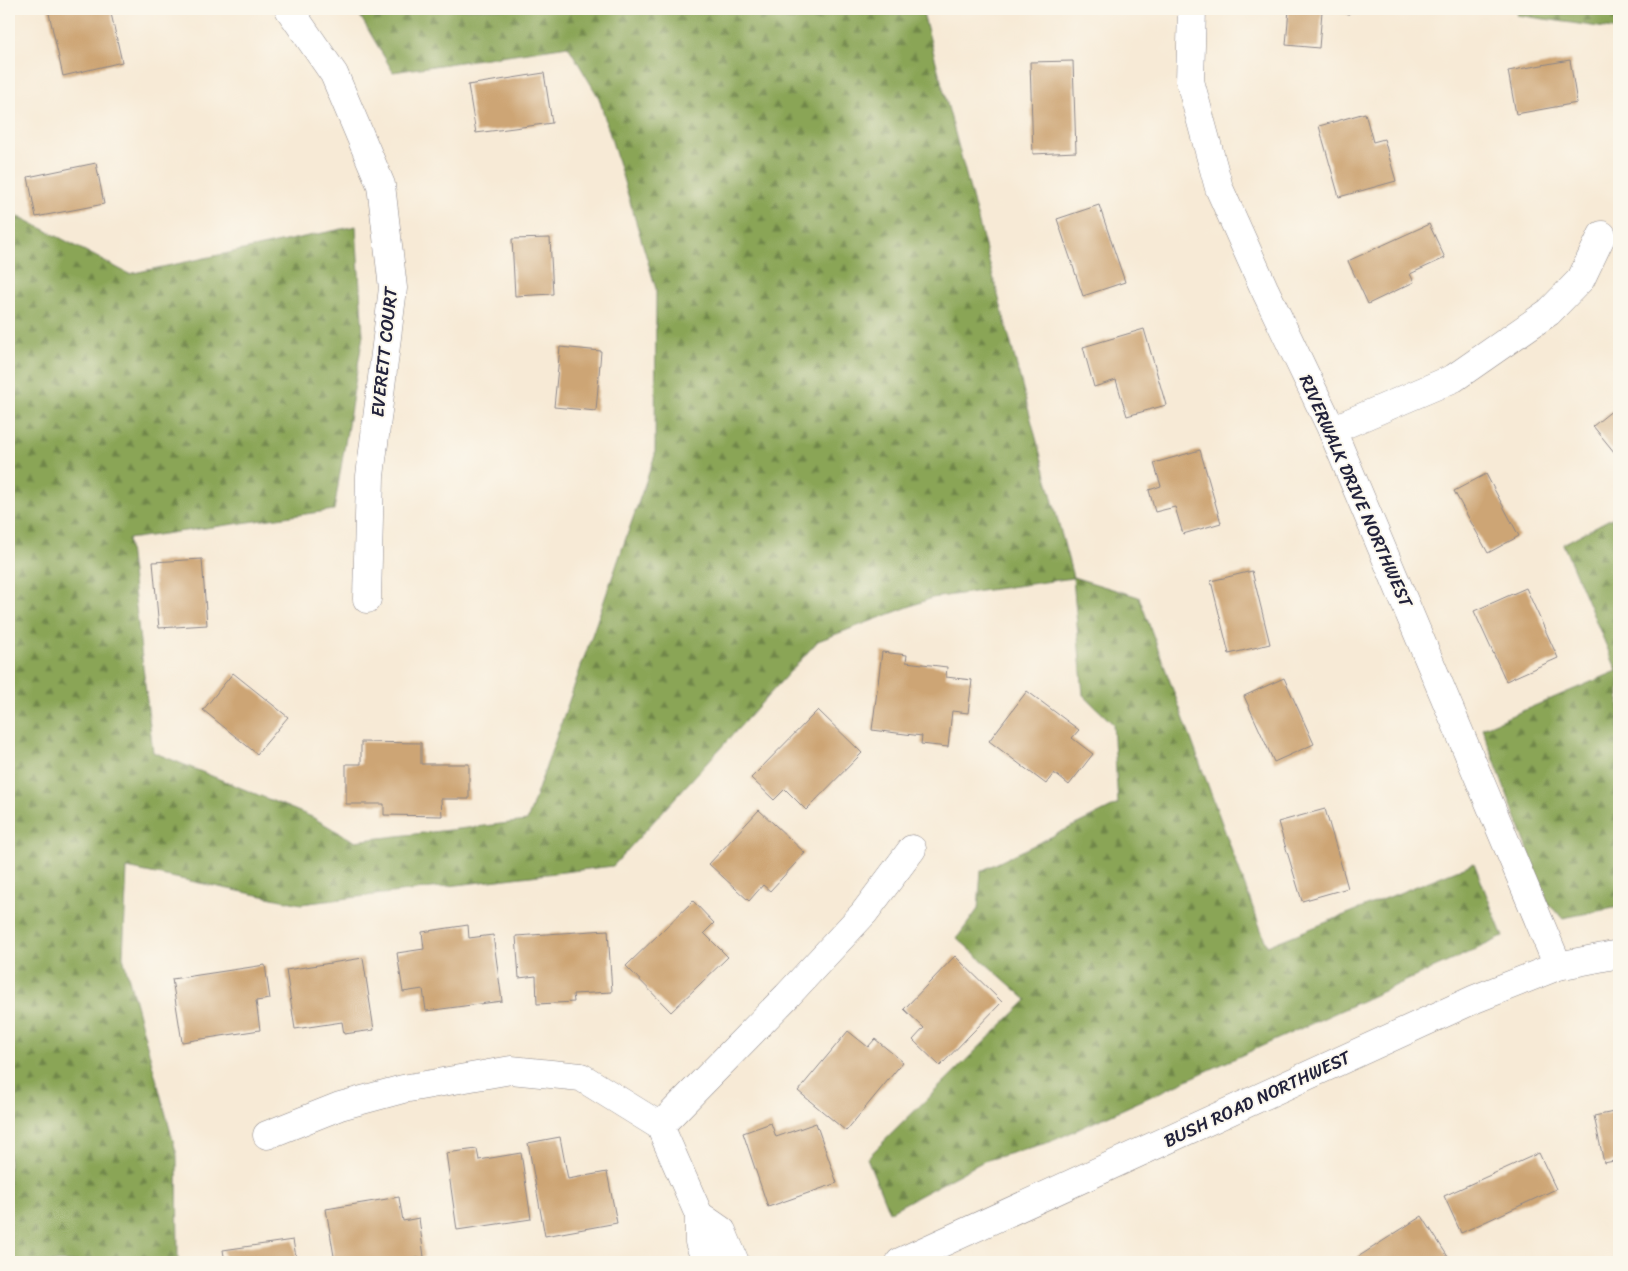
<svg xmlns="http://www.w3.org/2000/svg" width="1628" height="1271" font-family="Sriracha,sans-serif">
	<defs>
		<pattern id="forest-firs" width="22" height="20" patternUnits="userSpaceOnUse" patternTransform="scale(1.25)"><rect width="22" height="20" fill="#8aa557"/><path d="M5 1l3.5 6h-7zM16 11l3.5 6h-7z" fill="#708649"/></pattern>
	</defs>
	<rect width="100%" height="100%" fill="#fbf7ec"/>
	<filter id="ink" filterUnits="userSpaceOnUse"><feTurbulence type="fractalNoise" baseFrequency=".02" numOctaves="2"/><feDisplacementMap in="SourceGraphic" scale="10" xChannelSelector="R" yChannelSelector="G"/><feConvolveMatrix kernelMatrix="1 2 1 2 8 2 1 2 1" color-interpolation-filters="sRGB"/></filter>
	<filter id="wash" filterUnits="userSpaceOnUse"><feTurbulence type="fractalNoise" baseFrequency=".0096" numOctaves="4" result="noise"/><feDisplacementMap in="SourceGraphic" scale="20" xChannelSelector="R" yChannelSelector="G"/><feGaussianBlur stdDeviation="1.12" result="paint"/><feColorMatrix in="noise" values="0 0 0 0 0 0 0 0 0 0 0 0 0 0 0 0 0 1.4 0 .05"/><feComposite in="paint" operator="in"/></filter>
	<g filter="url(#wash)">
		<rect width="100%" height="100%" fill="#f7ead6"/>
		<g fill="url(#forest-firs)" stroke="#566449">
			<path d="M 356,9 L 922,9 L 1073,577 L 1139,597 L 1267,946 L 1474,863 L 1503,937 L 1050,1142 L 984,1161 L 889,1212 L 867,1158 L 1027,1000 L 957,938 L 978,909 L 981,871 L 1118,804 L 1113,724 L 1083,695 L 1073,578 L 932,598 L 818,641 L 613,866 L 301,904 L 127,868 L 123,957 L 177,1155 L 178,1262 L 9,1262 L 9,211 L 129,274 L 356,226 L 363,335 L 334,510 L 128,539 L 153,752 L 312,817 L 354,841 L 527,821 L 655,455 L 656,289 L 599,98 L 568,46 L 393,72 Z"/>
			<path d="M 1518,9 L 1619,9 L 1619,30 L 1517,15 Z"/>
			<path d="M 1619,514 L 1619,907 L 1563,918 L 1549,905 L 1482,728 L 1617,671 L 1563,544 Z"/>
		</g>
		<g id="blocks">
			<g fill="#cda575">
				<path d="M 48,9 L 110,9 L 122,62 L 63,76 Z"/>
				<path d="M 1289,9 L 1350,9 L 1349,14 L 1322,11 L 1319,48 L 1286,45 Z"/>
				<path d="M 1570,60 L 1577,103 L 1516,114 L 1508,71 Z"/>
				<path d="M 1073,61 L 1076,152 L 1033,154 L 1030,62 Z"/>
				<path d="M 544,73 L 552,123 L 476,133 L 468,85 Z"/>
				<path d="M 1365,113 L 1373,142 L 1384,139 L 1396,181 L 1339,197 L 1319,126 Z"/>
				<path d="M 96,163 L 104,204 L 36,217 L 28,177 Z"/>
				<path d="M 1099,205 L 1125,282 L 1083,296 L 1057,219 Z"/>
				<path d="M 1429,224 L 1445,258 L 1410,274 L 1414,282 L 1368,304 L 1348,261 Z"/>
				<path d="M 550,238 L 553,294 L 515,296 L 512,239 Z"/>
				<path d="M 1144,329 L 1166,405 L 1127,416 L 1116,380 L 1094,387 L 1083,347 Z"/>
				<path d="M 560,347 L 601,351 L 596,411 L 554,407 Z"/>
				<path d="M 1619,405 L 1619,458 L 1593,426 Z"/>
				<path d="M 1200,450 L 1221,523 L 1183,534 L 1175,507 L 1155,512 L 1149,490 L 1161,486 L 1154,463 Z"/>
				<path d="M 1486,474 L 1519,536 L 1488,553 L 1454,491 Z"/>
				<path d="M 202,559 L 207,625 L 159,628 L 153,562 Z"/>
				<path d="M 1252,571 L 1270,644 L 1229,654 L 1211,581 Z"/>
				<path d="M 1526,588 L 1558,658 L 1506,681 L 1474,611 Z"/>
				<path d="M 882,652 L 907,655 L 906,662 L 947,667 L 946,677 L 972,680 L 968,713 L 952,711 L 948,747 L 921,744 L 922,736 L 872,730 Z"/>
				<path d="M 233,673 L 288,717 L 257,754 L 203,710 Z"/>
				<path d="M 1284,678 L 1314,744 L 1274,762 L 1244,696 Z"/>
				<path d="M 1027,691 L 1079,730 L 1072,738 L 1093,754 L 1069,785 L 1054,773 L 1046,784 L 989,741 Z"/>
				<path d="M 818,710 L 862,753 L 806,810 L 785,789 L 774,800 L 751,778 Z"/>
				<path d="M 361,742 L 421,743 L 421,764 L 469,764 L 469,799 L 441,799 L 442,816 L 384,815 L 384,804 L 346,804 L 346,764 L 361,764 Z"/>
				<path d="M 1325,809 L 1348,888 L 1302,901 L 1278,822 Z"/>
				<path d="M 759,810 L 805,853 L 770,891 L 763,885 L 749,901 L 709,864 Z"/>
				<path d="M 693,901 L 714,923 L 704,933 L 728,957 L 671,1012 L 626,966 Z"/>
				<path d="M 468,925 L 469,938 L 493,935 L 502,1001 L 426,1011 L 423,989 L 403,992 L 397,953 L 424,949 L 422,932 Z"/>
				<path d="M 608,930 L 612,992 L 573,994 L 574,1002 L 537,1004 L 536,976 L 519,978 L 516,936 Z"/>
				<path d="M 955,956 L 1002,1002 L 940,1066 L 913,1040 L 924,1028 L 904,1009 Z"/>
				<path d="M 363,958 L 374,1030 L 344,1034 L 342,1022 L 295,1029 L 286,970 Z"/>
				<path d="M 265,965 L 270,999 L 256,1001 L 260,1030 L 182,1042 L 172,979 Z"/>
				<path d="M 848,1031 L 868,1047 L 875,1039 L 903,1062 L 846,1131 L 798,1091 Z"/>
				<path d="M 1619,1111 L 1619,1160 L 1604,1163 L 1594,1116 Z"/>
				<path d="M 771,1123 L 776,1137 L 816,1123 L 837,1183 L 768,1207 L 743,1133 Z"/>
				<path d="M 560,1137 L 568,1179 L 607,1172 L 617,1223 L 545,1236 L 528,1143 Z"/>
				<path d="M 477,1149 L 479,1160 L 521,1153 L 531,1219 L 457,1230 L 446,1153 Z"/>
				<path d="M 1539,1153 L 1556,1189 L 1461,1233 L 1444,1196 Z"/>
				<path d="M 399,1197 L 403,1221 L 419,1218 L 424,1257 L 388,1262 L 335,1262 L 326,1209 Z"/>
				<path d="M 1422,1216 L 1450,1260 L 1447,1262 L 1350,1262 Z"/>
				<path d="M 293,1240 L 297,1262 L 225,1262 L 223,1250 Z"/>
			</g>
		</g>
	</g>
	<g filter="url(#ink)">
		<use href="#blocks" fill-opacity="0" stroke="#8c8688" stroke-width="1"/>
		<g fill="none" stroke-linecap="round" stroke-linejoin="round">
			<g stroke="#8c8688" stroke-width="29">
				<g id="minor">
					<path d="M 289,9 L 334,74 L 381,185 L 393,288 L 370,476 L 367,599"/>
					<path d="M 1192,9 L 1190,81 L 1219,188 L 1264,288 L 1332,430 L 1558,966"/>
					<path d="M 1332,430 L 1454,378 L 1549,312 L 1581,279 L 1602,235"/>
					<path d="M 660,1126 L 787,996 L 864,913 L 912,849"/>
					<path d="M 267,1135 L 340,1106 L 403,1089 L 511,1070 L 581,1077 L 660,1126 L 699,1215 L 699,1242 L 706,1262"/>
					<path d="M 699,1215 L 722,1231 L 735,1262"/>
				</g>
			</g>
			<g stroke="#8c8688" stroke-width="29">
				<path id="tertiary" d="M 900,1262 L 1475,999 L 1558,966 L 1619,954"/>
			</g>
			<use href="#minor" stroke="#fff" stroke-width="28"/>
			<use href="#tertiary" stroke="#fff" stroke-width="28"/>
		</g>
	</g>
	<g text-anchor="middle" stroke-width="4" stroke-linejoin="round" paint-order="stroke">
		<g font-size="18" fill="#22223b" stroke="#fbf7ec">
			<text transform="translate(384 352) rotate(-84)" y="6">EVERETT COURT</text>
			<text transform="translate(1356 491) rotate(66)" y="6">RIVERWALK DRIVE NORTHWEST</text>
			<text transform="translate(1257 1099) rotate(-25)" y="6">BUSH ROAD NORTHWEST</text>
		</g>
	</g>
	<rect width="1628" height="1271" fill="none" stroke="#fbf7ec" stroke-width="30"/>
</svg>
